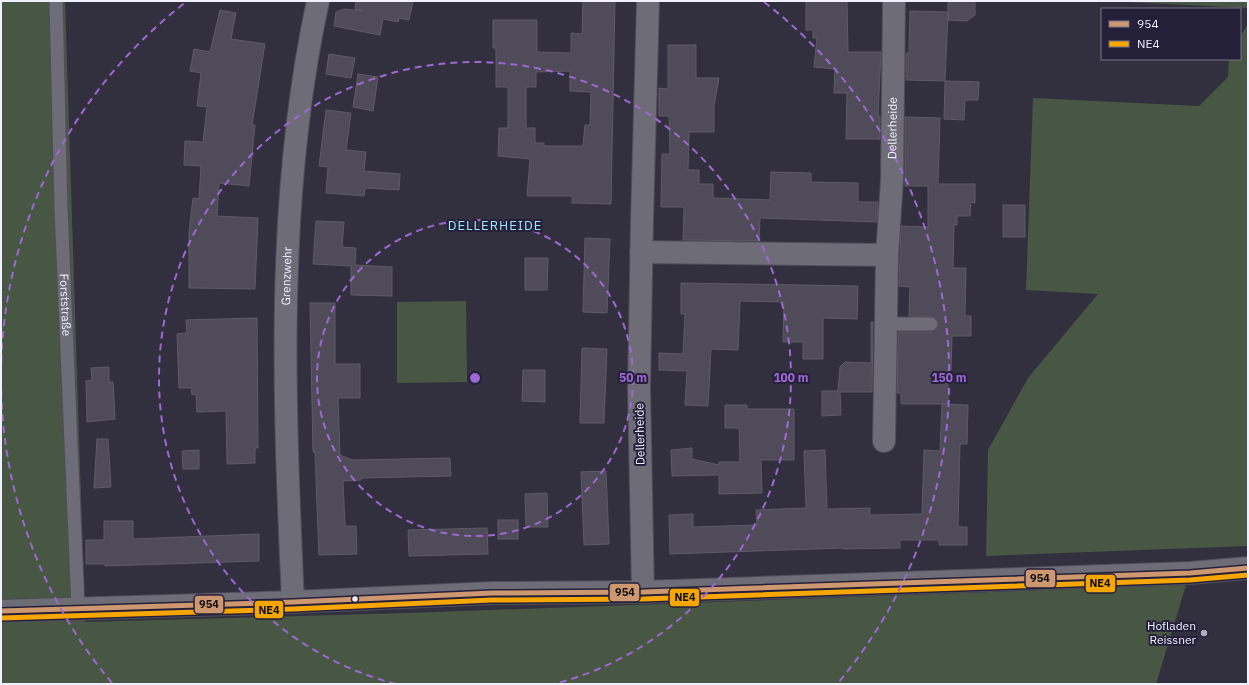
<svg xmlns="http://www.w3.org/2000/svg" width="1249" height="685" font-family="'IBM Plex Sans',sans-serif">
	<rect width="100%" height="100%" fill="#32303e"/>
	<g fill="#475743">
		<path d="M 1,1 L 65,1 L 85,622 L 408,613 L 1186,585 L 1156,684 L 1,684 Z"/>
		<path d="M 1107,1 L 1248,1 L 1248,8 Z"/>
		<path d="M 1248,24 L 1248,546 L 986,556 L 988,450 L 1028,378 L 1098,294 L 1026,290 L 1033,98 L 1199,106 L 1228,77 L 1229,59 L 1240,59 L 1240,37 Z"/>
		<path d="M 466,301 L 467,382 L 397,383 L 397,302 Z"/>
	</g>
	<g fill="#4f4b58" stroke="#5e5b67" fill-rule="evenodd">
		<path d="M 356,1 L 413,1 L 409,20 L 399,18 L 398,22 L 383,19 L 380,35 L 334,26 L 336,12 L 344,9 L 363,11 L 355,9 Z"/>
		<path d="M 583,1 L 615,1 L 611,204 L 572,203 L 572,196 L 527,196 L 530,159 L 498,156 L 499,128 L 508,128 L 508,87 L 496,87 L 496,48 L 493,48 L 493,20 L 537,20 L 537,52 L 571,53 L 571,33 L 582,34 ZM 570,71 L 570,91 L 591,92 L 590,125 L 585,125 L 583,146 L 544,146 L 544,143 L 535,143 L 535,128 L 526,128 L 526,87 L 536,87 L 536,72 Z"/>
		<path d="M 806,1 L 847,1 L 848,52 L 881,52 L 878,116 L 880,116 L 880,139 L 846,139 L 847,93 L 834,93 L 835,69 L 814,67 L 817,38 L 813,38 L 813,30 L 806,30 Z"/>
		<path d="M 948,1 L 975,1 L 975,15 L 967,21 L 948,20 Z"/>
		<path d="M 220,10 L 236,13 L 231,39 L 265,44 L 252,125 L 255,125 L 249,186 L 219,183 L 217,216 L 258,218 L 255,289 L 189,288 L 189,232 L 193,198 L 199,199 L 201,166 L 184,165 L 185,141 L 203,142 L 207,107 L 197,106 L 201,73 L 190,71 L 194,49 L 210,52 Z"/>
		<path d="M 910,11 L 948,12 L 945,81 L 979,82 L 978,100 L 965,100 L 964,120 L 944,119 L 945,81 L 906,80 L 906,53 L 909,53 Z"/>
		<path d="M 668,45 L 696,45 L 696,78 L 719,78 L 714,106 L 714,132 L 689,132 L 688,170 L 699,170 L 699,184 L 713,184 L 713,198 L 770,200 L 771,172 L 811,173 L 811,182 L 858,183 L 858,202 L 878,202 L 877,222 L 760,218 L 759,241 L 683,240 L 684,207 L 661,207 L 662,154 L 670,154 L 669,116 L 659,116 L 659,88 L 668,89 Z"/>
		<path d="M 329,54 L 355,58 L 351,78 L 326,74 Z"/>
		<path d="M 358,74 L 378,77 L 373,111 L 353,107 Z"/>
		<path d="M 326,110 L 351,113 L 346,150 L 366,152 L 364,171 L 400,174 L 399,190 L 368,188 L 365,189 L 364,196 L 326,193 L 328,167 L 319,166 Z"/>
		<path d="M 905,117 L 940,118 L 938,184 L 975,184 L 975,203 L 971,202 L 970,216 L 957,216 L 957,225 L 954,225 L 953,268 L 966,268 L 965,316 L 971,316 L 971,336 L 952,336 L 951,370 L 948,371 L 948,404 L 901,404 L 901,393 L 897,393 L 898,332 L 931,332 L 938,328 L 939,324 L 935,317 L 909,316 L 910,287 L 899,286 L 901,226 L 928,227 L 928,186 L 905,186 Z"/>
		<rect x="1003" y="205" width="22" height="32"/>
		<path d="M 316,221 L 344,222 L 342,247 L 356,248 L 355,265 L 392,267 L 392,296 L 351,295 L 351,266 L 313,264 Z"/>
		<path d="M 585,238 L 610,239 L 607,313 L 583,312 Z"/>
		<path d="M 525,258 L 548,258 L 547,290 L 525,290 Z"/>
		<path d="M 681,283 L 858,286 L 857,319 L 823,318 L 823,359 L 803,359 L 803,342 L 783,342 L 784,302 L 740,301 L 738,350 L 711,349 L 708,406 L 685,405 L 687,371 L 659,370 L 659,353 L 683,354 L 685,314 L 681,314 Z"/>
		<path d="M 310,303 L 335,303 L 335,364 L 360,364 L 360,398 L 338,398 L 340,455 L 352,460 L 450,458 L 451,476 L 361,478 L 361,480 L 343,481 L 345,526 L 356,526 L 357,554 L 319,555 L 315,452 L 313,452 Z"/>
		<path d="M 257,318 L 258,448 L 255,448 L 255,463 L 227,464 L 226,411 L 197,412 L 196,394 L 192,395 L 191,388 L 179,388 L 177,334 L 187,333 L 186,320 Z"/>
		<path d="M 871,322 L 873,322 L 872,392 L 840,392 L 841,415 L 822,416 L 822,391 L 838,391 L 840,367 L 845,362 L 871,363 Z"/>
		<path d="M 582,348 L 607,349 L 604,423 L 580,423 Z"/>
		<path d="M 109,367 L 109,382 L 113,382 L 115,419 L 87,422 L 86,381 L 92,380 L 91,368 Z"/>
		<path d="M 523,370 L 545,370 L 545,402 L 522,401 Z"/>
		<path d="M 942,404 L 968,405 L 967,444 L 960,444 L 958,527 L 967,527 L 967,545 L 939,545 L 939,540 L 900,540 L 900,548 L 843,549 L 843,548 L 670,554 L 669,515 L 693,514 L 693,527 L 757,525 L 756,510 L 806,508 L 804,451 L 825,450 L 827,509 L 870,508 L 870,515 L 922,514 L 924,450 L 940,451 Z"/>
		<path d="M 725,405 L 747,405 L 747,409 L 794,409 L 794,460 L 761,460 L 762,493 L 719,494 L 719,475 L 672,476 L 671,450 L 692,448 L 692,459 L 719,465 L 719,462 L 740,462 L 739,428 L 725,428 Z"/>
		<path d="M 97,439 L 108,439 L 111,487 L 94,488 Z"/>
		<path d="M 199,450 L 199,469 L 183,469 L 182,451 Z"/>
		<path d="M 606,471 L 609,544 L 584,545 L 581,472 Z"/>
		<path d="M 547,493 L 548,527 L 526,527 L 525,494 Z"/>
		<rect x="498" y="520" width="20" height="19"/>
		<path d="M 104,521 L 133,521 L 133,539 L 259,534 L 259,561 L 105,566 L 105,564 L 86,564 L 86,540 L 104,540 Z"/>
		<path d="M 487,528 L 488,554 L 409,556 L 408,530 Z"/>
	</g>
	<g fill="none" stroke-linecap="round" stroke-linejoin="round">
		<g stroke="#4f4d58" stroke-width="15">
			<g id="service">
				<path id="s1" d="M 56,1 L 61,208 L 78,608"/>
				<path d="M 886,324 L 931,324"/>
			</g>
		</g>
		<g stroke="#4f4d58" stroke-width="24">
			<g id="minor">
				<path d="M 641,252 L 887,255"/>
				<path id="s2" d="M 884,441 L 887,255 L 892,180 L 894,1"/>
				<path d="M 643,592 L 639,389 L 642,220 L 648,1"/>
				<path id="s3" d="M 293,602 C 284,401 275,199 318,1"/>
			</g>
		</g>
		<g stroke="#4f4d58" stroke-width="24">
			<path id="tertiary" d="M 1,611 L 293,602 L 492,593 L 643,592 L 1190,573 L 1248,568"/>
		</g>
		<use href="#service" stroke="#6d6c77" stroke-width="13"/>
		<use href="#minor" stroke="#6d6c77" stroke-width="22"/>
		<use href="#tertiary" stroke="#6d6c77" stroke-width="22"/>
		<g stroke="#24203a" stroke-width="8">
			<path id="bus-1" d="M 1,611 L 293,602 L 492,593 L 643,592 L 1190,573 L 1248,568"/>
		</g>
		<g stroke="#24203a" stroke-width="8">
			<path id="bus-2" d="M 1,618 L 293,609 L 492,600 L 643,599 L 1190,580 L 1248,575"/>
		</g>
		<use href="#bus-1" stroke="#cd976f" stroke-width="5"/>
		<use href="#bus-2" stroke="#f7a600" stroke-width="5"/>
	</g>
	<g fill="none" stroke="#9e67d2" stroke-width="2" stroke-dasharray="7 5">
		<circle cx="475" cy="378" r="158"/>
		<path d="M396 684A316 316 0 1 1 554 684"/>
		<path d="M112 683A474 474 0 0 1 1 382M1 374A474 474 0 0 1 186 2M764 2A474 474 0 0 1 838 683"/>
	</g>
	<circle fill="#f1f0fe" stroke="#24203a" stroke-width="1.5" cx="355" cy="599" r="3.5"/>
	<circle fill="#aeadbb" stroke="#24203a" stroke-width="1.5" cx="1204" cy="633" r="4"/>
	<g text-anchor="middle" stroke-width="4" stroke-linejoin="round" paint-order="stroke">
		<g font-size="12" fill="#f1f0fe" stroke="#24203a">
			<text dy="4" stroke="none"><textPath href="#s2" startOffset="313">Dellerheide</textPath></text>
			<text dy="4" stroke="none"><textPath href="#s3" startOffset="326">Grenzwehr</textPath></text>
			<text dy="4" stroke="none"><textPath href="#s1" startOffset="304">Forststraße</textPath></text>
			<text transform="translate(640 434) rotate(-91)" y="4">Dellerheide</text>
		</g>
		<g font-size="12" fill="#f1f0fe" stroke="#24203a" text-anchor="end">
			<text x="1196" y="630">Hofladen<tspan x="1196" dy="14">Reissner</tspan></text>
		</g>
		<g font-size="13" letter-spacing="1" fill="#9de7fe" stroke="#24203a">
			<text x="495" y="230">DELLERHEIDE</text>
		</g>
	</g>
	<circle cx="475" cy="378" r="6" fill="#9e67d2" stroke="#24203a" stroke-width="2"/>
	<g font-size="12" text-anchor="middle" font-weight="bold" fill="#9e67d2" stroke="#24203a" stroke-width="4" stroke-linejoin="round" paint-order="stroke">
		<text x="633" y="382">50 m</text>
		<text x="791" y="382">100 m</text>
		<text x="949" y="382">150 m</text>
	</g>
	<g stroke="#24203a" stroke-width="1.5">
		<rect x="1025" y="569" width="31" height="19" rx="4" fill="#cd976f"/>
		<rect x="1085" y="574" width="31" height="19" rx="4" fill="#f7a600"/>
		<rect x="609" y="583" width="31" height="19" rx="4" fill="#cd976f"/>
		<rect x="669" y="588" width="31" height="19" rx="4" fill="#f7a600"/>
		<rect x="194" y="595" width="30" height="19" rx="4" fill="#cd976f"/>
		<rect x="254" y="600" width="30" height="19" rx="4" fill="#f7a600"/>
	</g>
	<g font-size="11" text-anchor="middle" font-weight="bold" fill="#111">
		<text x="1040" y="582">954</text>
		<text x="1100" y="587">NE4</text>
		<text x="625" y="596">954</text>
		<text x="685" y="601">NE4</text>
		<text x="209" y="608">954</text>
		<text x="269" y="614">NE4</text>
	</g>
	<rect width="1249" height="685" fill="none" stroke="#f1f0fe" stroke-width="4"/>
	<rect x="1101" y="8" width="140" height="52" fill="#24203a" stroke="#767388"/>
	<rect x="1109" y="21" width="20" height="6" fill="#cd976f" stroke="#767388"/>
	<text x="1137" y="28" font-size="12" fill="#f1f0fe">954</text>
	<rect x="1109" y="41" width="20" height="6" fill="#f7a600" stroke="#767388"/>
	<text x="1137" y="48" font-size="12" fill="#f1f0fe">NE4</text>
</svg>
